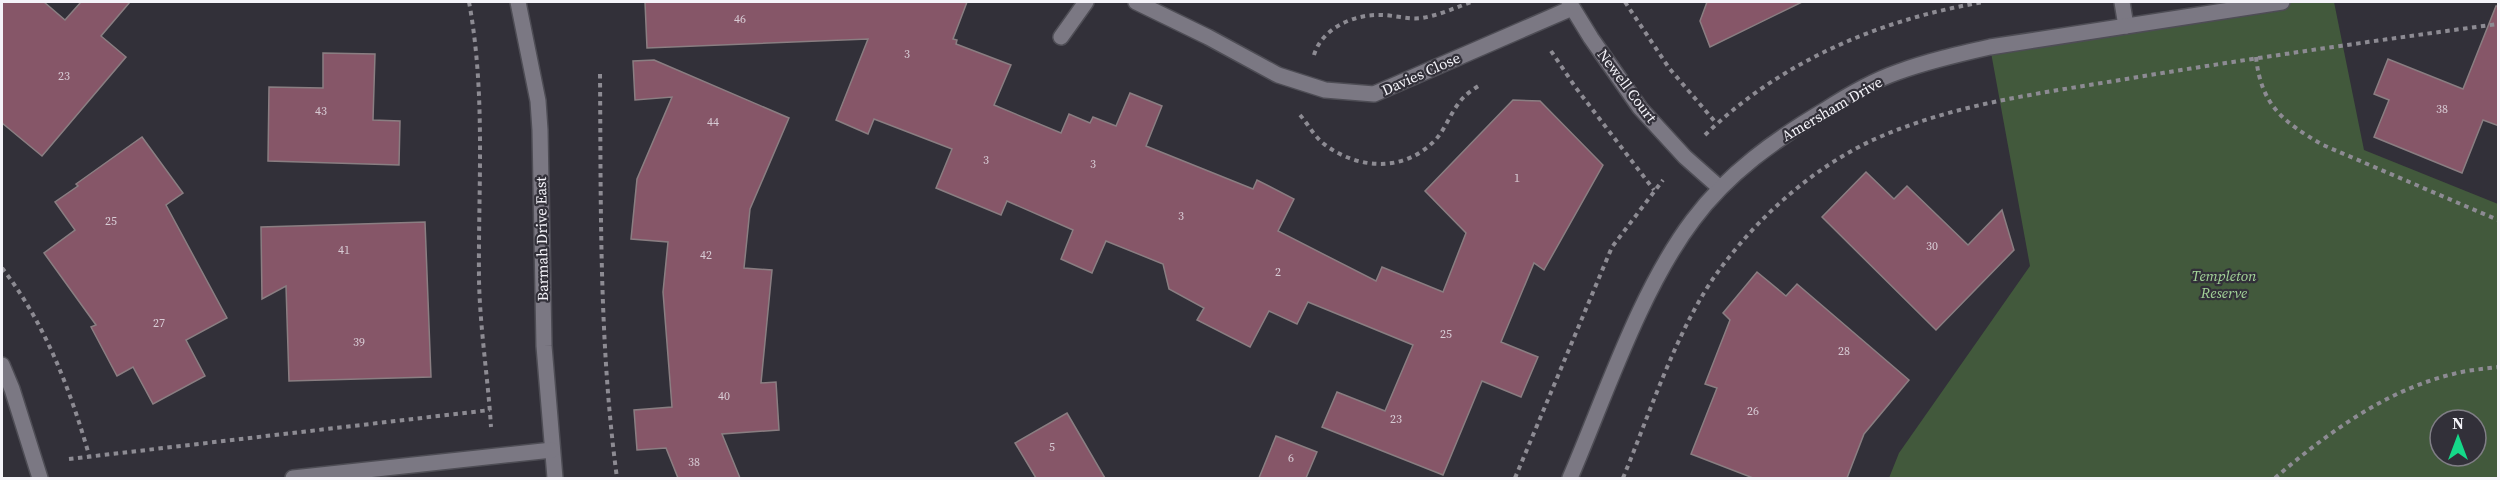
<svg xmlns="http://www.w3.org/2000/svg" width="2500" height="480" font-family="'Source Serif 4',serif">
	<rect width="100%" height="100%" fill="#323039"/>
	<path fill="#42593c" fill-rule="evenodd" d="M 2282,2 L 2334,2 L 2364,150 L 2498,204 L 2498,478 L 1889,478 L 1899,453 L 2030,266 L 1990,47 ZM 2440,420 L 2476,420 L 2476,456 L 2440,456 Z"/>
	<g fill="#865668" stroke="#8a7e82" stroke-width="1.5">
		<path d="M 2,2 L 44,2 L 65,20 L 81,2 L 130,2 L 101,36 L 126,57 L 42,156 L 2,123 Z"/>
		<path d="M 645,2 L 967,2 L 953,39 L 957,40 L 956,44 L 1011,65 L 994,105 L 1061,133 L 1069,114 L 1090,123 L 1093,117 L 1116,126 L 1130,93 L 1162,106 L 1146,146 L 1253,189 L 1257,180 L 1294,199 L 1278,231 L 1376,281 L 1382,267 L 1443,292 L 1466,233 L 1425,191 L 1513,100 L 1540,101 L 1603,165 L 1544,270 L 1534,263 L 1501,342 L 1538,357 L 1521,397 L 1482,381 L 1443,475 L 1322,427 L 1337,392 L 1385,411 L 1413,345 L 1308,302 L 1297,324 L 1269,311 L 1250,347 L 1197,320 L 1204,308 L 1169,289 L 1163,264 L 1106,241 L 1092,273 L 1061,259 L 1073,230 L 1007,201 L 1001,215 L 936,188 L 952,149 L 874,119 L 868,134 L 836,120 L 868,39 L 647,48 Z"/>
		<path d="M 1707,2 L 1802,2 L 1710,47 L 1700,21 Z"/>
		<path d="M 2496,6 L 2499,6 L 2499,126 L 2483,120 L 2462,173 L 2374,137 L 2389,100 L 2374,94 L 2388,59 L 2463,89 Z"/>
		<path d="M 323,53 L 375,54 L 373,120 L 400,121 L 399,165 L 268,161 L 269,87 L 323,88 Z"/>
		<path d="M 654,60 L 789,118 L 750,209 L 744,268 L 772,270 L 761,383 L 776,382 L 779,430 L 722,434 L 740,478 L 678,478 L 666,448 L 637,450 L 634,410 L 672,407 L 663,292 L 668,242 L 631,239 L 637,179 L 672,97 L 635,100 L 633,61 Z"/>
		<path d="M 142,137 L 183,193 L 166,205 L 227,318 L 186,340 L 205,376 L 153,404 L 133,367 L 117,376 L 91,327 L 96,325 L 44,253 L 75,230 L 55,202 L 78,186 L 76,184 Z"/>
		<path d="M 1866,172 L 1894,199 L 1907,186 L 1968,245 L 2002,210 L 2014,250 L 1936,330 L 1822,217 Z"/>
		<path d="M 425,222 L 431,377 L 289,381 L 286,286 L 262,299 L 261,227 Z"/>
		<path d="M 1757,272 L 1786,296 L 1797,284 L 1909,380 L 1864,434 L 1847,478 L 1753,478 L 1691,454 L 1717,388 L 1705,384 L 1730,320 L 1723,313 Z"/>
		<path d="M 1067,413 L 1105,478 L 1036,478 L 1015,443 Z"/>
		<path d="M 1276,436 L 1317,452 L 1306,478 L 1259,478 Z"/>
	</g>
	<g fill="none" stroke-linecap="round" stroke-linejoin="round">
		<g stroke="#4e4d55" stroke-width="18">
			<g id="minor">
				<path d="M 518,2 L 538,101 L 540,130 L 544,346 L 555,478"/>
				<path d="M 1136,2 L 1208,37 L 1278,75 L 1325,90 L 1374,94 L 1572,8"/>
				<path d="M 1569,2 L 1591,38 L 1640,108 L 1685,157 L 1720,188"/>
				<path d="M 2122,2 L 2126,26"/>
				<path d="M 1061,37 L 1086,2"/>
				<path d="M 2,365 L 12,389 L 40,478"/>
				<path d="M 293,478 L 552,450"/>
				<path d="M 1570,478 C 1605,397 1640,290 1693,220 C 1728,173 1776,139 1825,110 C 1848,95 1872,81 1898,72 C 1928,61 1959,54 1990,47 L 2282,2"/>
			</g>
		</g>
		<g stroke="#8d8b93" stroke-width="4" stroke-dasharray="4.5 4.5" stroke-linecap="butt">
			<path d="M 469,2 C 486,94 478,187 479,280 C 480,329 488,378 491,427"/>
			<path d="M 1625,2 L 1669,68 L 1717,124"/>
			<path d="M 1551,51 L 1576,88 L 1654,190"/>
			<path d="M 1314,55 C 1322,28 1354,14 1381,15 C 1394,15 1409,20 1422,18 C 1439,15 1455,8 1471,2"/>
			<path d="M 2256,57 C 2261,105 2283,122 2323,145 L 2498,220"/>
			<path d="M 600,74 C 601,209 599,345 617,478"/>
			<path d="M 1300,115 C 1308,124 1314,136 1324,144 C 1358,170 1406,173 1437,138 C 1447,126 1453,107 1465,96 C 1469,92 1475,88 1480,85"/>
			<path d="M 1705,135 C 1781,61 1881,19 1984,2"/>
			<path d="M 2,268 C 45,323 70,389 89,455"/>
			<path d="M 69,459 L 490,410"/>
			<path d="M 1515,478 L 1612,247 L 1663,180"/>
			<path d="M 1623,478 C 1650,413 1678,325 1720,269 C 1760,215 1814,167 1875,139 C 1954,104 2036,94 2120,80 C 2246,59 2372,41 2498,24"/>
			<path d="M 2275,478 C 2326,434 2386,390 2453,374 C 2468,370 2483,369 2498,367"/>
		</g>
		<use href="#minor" stroke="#7b7883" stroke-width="15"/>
	</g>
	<g text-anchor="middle" stroke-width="4.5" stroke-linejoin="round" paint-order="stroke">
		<g font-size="12" fill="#d8ccd5">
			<text x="740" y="23">46</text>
			<text x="907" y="58">3</text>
			<text x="64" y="80">23</text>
			<text x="2442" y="113">38</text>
			<text x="321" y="115">43</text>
			<text x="713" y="126">44</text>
			<text x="986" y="164">3</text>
			<text x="1093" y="168">3</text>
			<text x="1517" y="182">1</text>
			<text x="1181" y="220">3</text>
			<text x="111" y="225">25</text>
			<text x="1932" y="250">30</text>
			<text x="344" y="254">41</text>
			<text x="706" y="259">42</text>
			<text x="1278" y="276">2</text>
			<text x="159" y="327">27</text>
			<text x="1446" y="338">25</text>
			<text x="359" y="346">39</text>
			<text x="1844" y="355">28</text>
			<text x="724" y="400">40</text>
			<text x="1753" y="415">26</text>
			<text x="1396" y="423">23</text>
			<text x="1052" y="451">5</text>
			<text x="1291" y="462">6</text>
			<text x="694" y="466">38</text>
		</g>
		<g font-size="15" fill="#f4f3f9" stroke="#323039">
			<text transform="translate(1421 74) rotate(-24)" y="5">Davies Close</text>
			<text transform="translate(1627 86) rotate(53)" y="5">Newell Court</text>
			<text transform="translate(1832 109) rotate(-30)" y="5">Amersham Drive</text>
			<text transform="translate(542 239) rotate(-91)" y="5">Barmah Drive East</text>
		</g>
		<g font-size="15" font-style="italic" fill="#a4d599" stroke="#323039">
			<text x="2224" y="281">Templeton<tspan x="2224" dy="17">Reserve</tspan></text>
		</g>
	</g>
	<rect width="2500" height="480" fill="none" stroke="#f4f3f9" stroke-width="6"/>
	<g transform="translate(2458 438)"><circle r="28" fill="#323039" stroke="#807e86" stroke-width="1.5"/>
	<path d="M0-4.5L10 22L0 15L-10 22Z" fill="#15d989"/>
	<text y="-9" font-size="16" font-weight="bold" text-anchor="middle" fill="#f4f3f9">N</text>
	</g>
</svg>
